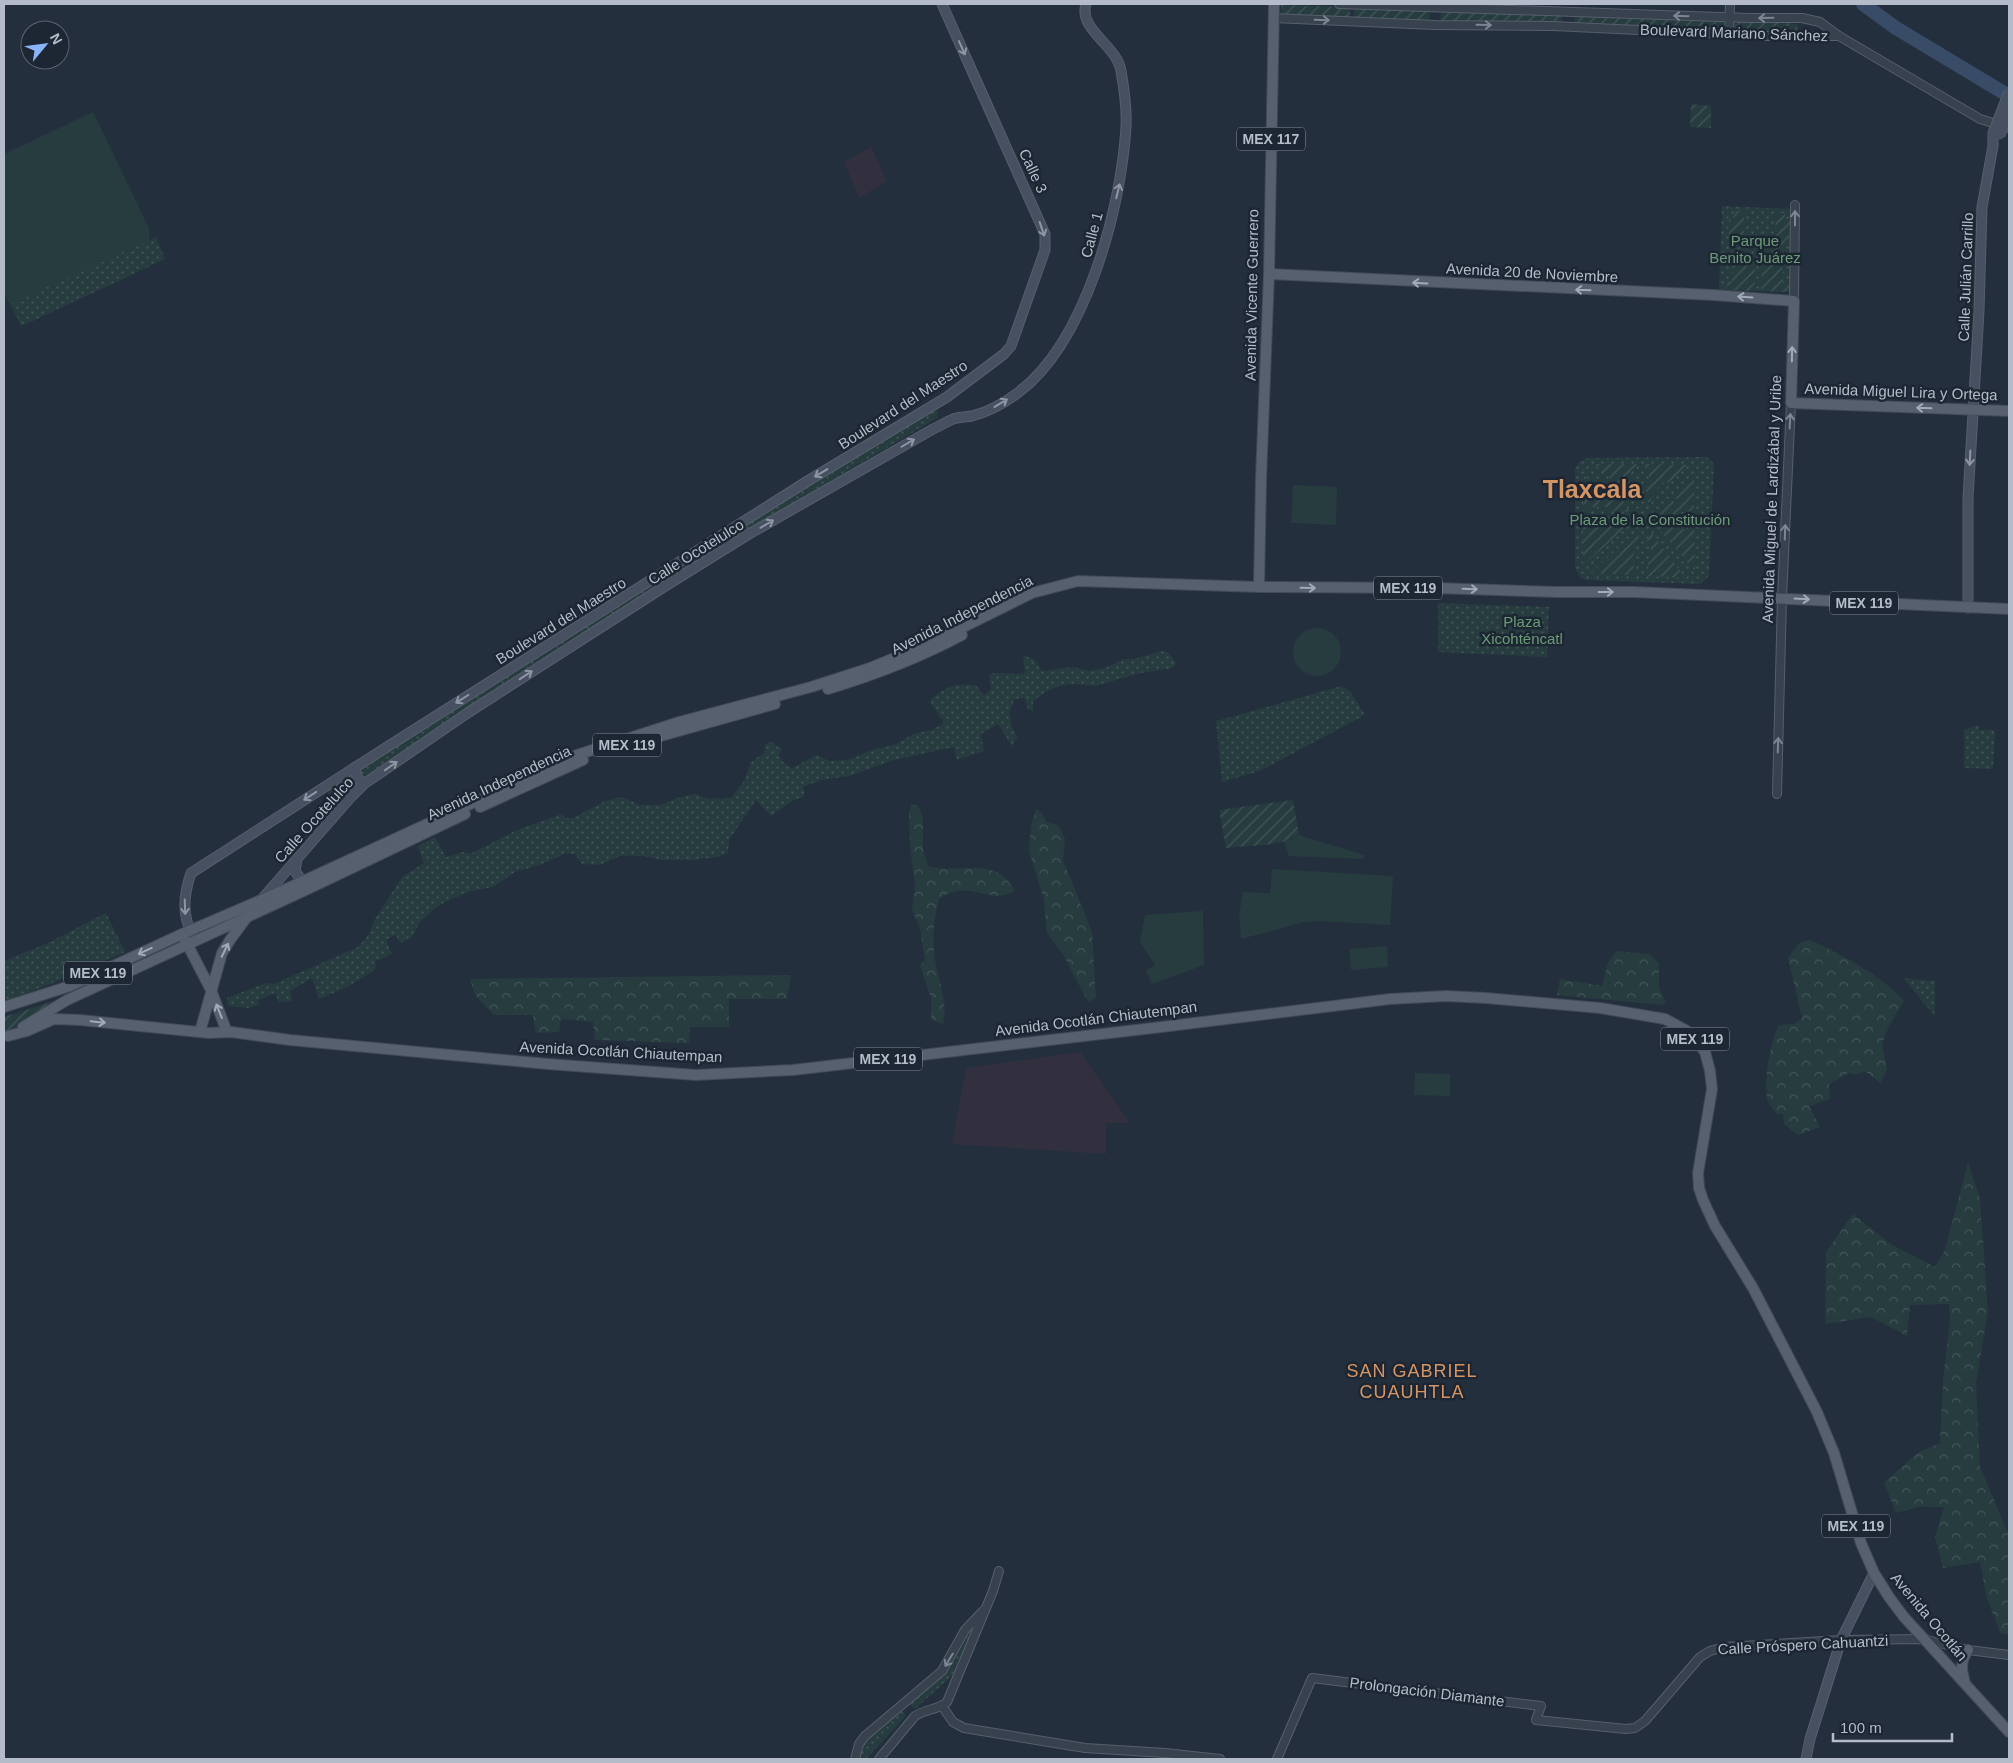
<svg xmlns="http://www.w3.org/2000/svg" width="2013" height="1763" font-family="Helvetica,sans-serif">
	<defs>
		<pattern id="forest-crowns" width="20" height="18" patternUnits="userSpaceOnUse" patternTransform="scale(1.25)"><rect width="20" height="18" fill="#263c3f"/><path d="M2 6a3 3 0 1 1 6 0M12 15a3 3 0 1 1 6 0" fill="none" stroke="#435659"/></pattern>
		<pattern id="park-dots" width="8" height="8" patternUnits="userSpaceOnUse" patternTransform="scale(1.25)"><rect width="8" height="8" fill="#263c3f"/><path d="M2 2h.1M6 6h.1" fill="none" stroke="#435659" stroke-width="1.8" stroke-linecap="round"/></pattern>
		<pattern id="garden-furrows" width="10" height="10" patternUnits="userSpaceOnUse" patternTransform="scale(1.25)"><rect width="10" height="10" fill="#263c3f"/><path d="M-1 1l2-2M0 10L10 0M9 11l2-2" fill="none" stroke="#435659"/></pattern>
	</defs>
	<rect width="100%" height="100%" fill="#242f3e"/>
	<g fill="#32303f">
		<path d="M 871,147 L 887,181 L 859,198 L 844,162 Z"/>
		<path d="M 1080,1052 L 1130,1123 L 1106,1123 L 1106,1154 L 952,1144 L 966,1068 Z"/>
	</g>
	<g fill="#263c3f">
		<path d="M 93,112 L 149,228 C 150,246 149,263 134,274 L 21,326 L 4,293 L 4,154 Z"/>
		<path d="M 1293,485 L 1337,487 L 1336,525 L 1291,523 Z"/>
		<circle cx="1317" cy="652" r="24"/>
		<path d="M 1299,835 L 1364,855 L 1363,859 L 1289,856 L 1284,841 L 1292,840 Z"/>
		<path d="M 1272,869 L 1393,876 L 1390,925 L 1320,921 L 1304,922 L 1241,939 L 1239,915 L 1243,892 L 1270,893 Z"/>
		<path d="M 1203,911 L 1204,965 L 1152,984 L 1146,971 L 1155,965 L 1140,942 L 1145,915 Z"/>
		<path d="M 1387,946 L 1388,967 L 1351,970 L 1349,949 Z"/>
		<path d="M 1415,1073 L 1450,1074 L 1450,1096 L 1414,1095 Z"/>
	</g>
	<g fill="url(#forest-crowns)">
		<path d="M 911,804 L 918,806 L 923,817 L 923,850 L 928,866 C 961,875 995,854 1015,891 C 992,904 975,885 953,892 C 948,893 943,897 939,899 C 933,921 932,943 936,966 C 940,984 948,1006 943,1024 L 931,1020 L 931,998 L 920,965 L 925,961 L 920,928 L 912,910 L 915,886 L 910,846 L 909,813 Z"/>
		<path d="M 1036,809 L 1042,813 L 1046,822 L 1058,825 L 1065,839 L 1063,860 L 1092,932 L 1096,998 L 1088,1002 L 1064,956 L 1047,933 L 1044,900 L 1029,851 L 1031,826 Z"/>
		<path d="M 1810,940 C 1839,953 1884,977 1904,1001 L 1889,1026 L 1882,1044 L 1887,1070 L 1880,1083 L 1865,1071 L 1856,1075 L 1849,1073 L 1829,1084 L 1830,1099 L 1809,1106 L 1820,1127 L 1798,1135 L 1784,1124 L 1783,1114 L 1777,1114 C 1774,1110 1770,1106 1768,1101 C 1762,1086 1771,1039 1779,1025 L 1794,1024 L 1802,1018 L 1788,958 L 1799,943 Z"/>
		<path d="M 1616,951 L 1650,954 L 1659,964 L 1659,988 L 1666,1002 L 1661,1005 L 1557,995 L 1560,979 L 1602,986 L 1608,963 Z"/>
		<path d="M 791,975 L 787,999 L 729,999 L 729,1027 L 690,1027 L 689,1043 L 595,1040 L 593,1022 L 561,1019 L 559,1032 L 536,1033 L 533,1015 L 494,1015 L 475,995 L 470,979 Z"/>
		<path d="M 1968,1162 L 1980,1199 L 1988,1311 L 1976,1383 L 1980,1467 L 2009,1535 L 2009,1635 L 2000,1633 L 1986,1595 L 1980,1562 L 1943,1568 L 1935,1537 L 1944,1507 L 1918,1507 L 1896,1513 L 1884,1482 L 1919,1452 L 1940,1443 L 1943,1380 L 1950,1320 L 1949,1304 L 1910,1305 L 1907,1336 L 1871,1317 L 1825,1324 L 1826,1252 L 1853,1214 L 1892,1245 L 1935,1267 L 1945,1250 Z"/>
	</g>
	<g fill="url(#park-dots)">
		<path d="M 1722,206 L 1791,209 L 1789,292 L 1719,290 Z"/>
		<path d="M 156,237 L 165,259 L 22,326 L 11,304 Z"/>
		<path d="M 932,409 L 938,411 L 937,418 L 780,511 L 559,647 L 459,712 L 327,807 L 329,788 L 480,690 Z"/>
		<path d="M 1705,457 L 1709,458 L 1714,465 L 1709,576 L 1700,584 L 1585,580 L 1580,577 L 1575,568 L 1575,469 L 1578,463 L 1586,458 Z"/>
		<path d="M 1438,603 L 1549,607 L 1547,657 L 1438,652 Z"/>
		<path d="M 1162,651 L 1168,652 L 1176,663 L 1173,668 L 1141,673 L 1095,686 L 1075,684 L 1059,686 L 1047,691 L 1033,701 L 1033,711 L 1028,709 L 1024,698 L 1015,699 C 1006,713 1010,723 1017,737 L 1012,746 L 998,724 L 981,734 L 984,751 L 957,760 L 954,747 L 894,760 L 849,776 L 821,780 L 803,787 L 805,796 L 794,800 L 771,816 L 756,800 L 729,840 L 728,853 L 717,857 L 695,860 L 661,860 L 644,856 L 620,856 L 600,865 L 582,864 L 575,854 L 564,854 L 540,865 L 515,872 L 493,887 L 471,891 L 449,900 L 435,908 L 420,922 L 412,937 L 401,943 L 395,935 L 386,940 L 392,954 L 376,961 L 375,970 L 347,987 L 319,999 L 312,978 L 290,991 L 293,1001 L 279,1002 L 275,993 L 258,1000 L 260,1005 L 248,1008 L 228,1006 L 227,998 L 266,983 L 274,984 L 358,947 L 369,934 L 375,919 L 402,877 L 424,863 L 418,846 L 435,837 L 446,857 L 463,852 L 470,854 L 517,830 L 562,814 L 565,818 L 573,818 L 605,801 L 622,797 L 640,805 L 661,805 L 677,798 L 695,794 L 708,799 L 731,798 L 744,781 L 751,762 L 764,753 L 765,744 L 771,742 L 782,749 L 779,754 L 783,762 L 792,768 L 817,755 L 829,761 L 848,760 L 872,750 L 897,744 L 913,734 L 932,730 L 944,723 L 929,701 C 947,686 952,683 976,685 L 984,696 L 991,689 L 989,676 L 993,673 L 1025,674 L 1023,655 L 1035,660 L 1042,671 L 1073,667 L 1088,671 L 1105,668 L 1123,659 L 1134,659 Z"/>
		<path d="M 1342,686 L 1350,691 L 1365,715 L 1260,771 L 1222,782 L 1216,721 Z"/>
		<path d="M 1978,725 L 1979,730 L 1995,730 L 1993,769 L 1964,768 L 1964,730 Z"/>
		<path d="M 106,913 L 125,952 L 48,985 L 4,1002 L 4,961 L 48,943 Z"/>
		<path d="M 1903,978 L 1935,981 L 1935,1016 Z"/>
		<path d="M 970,1634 L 952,1676 L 915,1709 L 907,1703 L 946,1666 Z"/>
		<path d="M 900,1709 L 906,1716 L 866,1759 L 857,1757 L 859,1747 Z"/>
	</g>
	<g fill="url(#garden-furrows)">
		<path d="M 1281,5 L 1350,7 L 1350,17 L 1281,15 Z"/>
		<path d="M 1354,6 L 1429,10 L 1430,22 L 1354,17 Z"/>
		<path d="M 1441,9 L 1562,14 L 1562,21 L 1440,22 Z"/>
		<path d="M 1576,14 L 1723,19 L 1724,30 L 1574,22 Z"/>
		<path d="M 1736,19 L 1798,24 L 1797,33 L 1734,30 Z"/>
		<path d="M 1691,104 L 1711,106 L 1711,128 L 1690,127 Z"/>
		<path d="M 1734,211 L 1744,211 L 1743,262 L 1755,263 L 1754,291 L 1727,290 L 1727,282 L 1732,281 L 1733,246 L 1728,232 L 1729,220 L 1733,219 Z"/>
		<path d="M 1776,213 L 1785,213 L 1785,221 L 1790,221 L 1789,236 C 1779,246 1783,270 1783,283 L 1789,284 L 1788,292 L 1761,291 L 1762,264 L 1774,263 Z"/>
		<path d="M 1594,464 L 1637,464 L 1636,469 L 1631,469 L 1630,487 L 1635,487 L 1635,502 Z"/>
		<path d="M 1645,464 L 1689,465 L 1670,482 L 1661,483 L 1649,502 L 1646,501 L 1646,487 L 1649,487 L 1649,469 L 1645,468 Z"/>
		<path d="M 1694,474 L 1694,516 L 1688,516 L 1688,512 L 1678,512 L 1678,515 L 1657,516 L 1655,512 L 1667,503 L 1675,502 L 1678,499 L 1678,490 Z"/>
		<path d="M 1584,476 L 1629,509 L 1628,512 L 1606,510 L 1606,507 L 1589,507 L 1588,511 L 1583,511 Z"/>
		<path d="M 1628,520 L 1630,524 L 1583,565 L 1583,523 L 1588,523 L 1589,528 L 1604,528 L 1604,523 Z"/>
		<path d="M 1658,523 L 1678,523 L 1679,529 L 1688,529 L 1688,524 L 1694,524 L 1695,571 L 1656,526 Z"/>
		<path d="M 1635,532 L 1638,533 L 1637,546 L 1633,546 L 1634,575 L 1591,573 Z"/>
		<path d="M 1651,532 L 1685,578 L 1647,576 L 1648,561 L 1651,560 L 1651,547 L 1647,547 L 1648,534 Z"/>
		<path d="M 1293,800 L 1299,835 C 1282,847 1247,845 1226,848 L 1219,810 Z"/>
		<path d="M 75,994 L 4,1035 L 4,1017 Z"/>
	</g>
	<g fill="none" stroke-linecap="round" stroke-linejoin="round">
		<path stroke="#394c67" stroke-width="14" d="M 1863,4 L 1896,28 L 2009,96"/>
		<g stroke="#565f6c" stroke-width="10">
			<g id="tertiary">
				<path d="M 1339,4 L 1749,18 L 1802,18 L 1820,22 L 1839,36 L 1980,119 L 2009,128"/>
				<path d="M 1273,18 L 1435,25 L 1553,26 L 1766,36 L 1839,36"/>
				<path d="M 1729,34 L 1730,4"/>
				<path d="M 1794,301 L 1795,205"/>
				<path d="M 1777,794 L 1782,598 L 1791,403"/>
				<path d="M 942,1706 L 953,1722 L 964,1728 L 1085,1748 L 1165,1753 L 1220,1759"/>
				<path d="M 855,1759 L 859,1744 L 865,1736 L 942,1671 L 965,1630 L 983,1611"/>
				<path d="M 879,1759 L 915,1716 C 925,1709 938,1710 947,1702 L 993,1591 L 999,1571"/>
				<path d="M 1277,1759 L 1312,1678 L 1541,1706 L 1536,1720 L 1626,1729 L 1635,1728 L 1645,1721 L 1700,1657 L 1710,1651 L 1724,1647 L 1841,1640 L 1923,1639 L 1968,1650 L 2009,1655"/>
			</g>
		</g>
		<g stroke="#565f6c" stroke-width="11">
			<g id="secondary">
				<path d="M 1968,608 L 1968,498 L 1979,311 L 1982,207 L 1993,146 L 1993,133"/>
				<path d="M 354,768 L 358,779 L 364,784"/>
				<path d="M 297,859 L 295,871 L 302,881"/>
				<path d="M 261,900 L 351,797 L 364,784 L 469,712 L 670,583 L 749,534 L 933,429 C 940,426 946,422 953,419 C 959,417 966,417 972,416 C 988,412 1006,402 1019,392 C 1086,341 1121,209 1126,127 C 1127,110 1124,88 1121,71 C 1117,45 1078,30 1086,4"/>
				<path d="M 193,937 C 182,915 183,897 191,873 L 393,743 L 806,482 L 947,397 L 1004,354 L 1011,346 L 1045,250 L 1045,234 L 942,4"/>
				<path d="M 1806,1759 L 1810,1739 L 1841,1640 L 1874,1573"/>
			</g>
		</g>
		<g stroke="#414a57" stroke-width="12">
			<g id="primary">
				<path d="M 1269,274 L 1713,295 L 1794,301 L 1791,403 L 2009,411"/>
				<path d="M 1259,587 L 1261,479 L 1269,274 L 1274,4"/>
				<path d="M 828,689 C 874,675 919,658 962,635"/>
				<path d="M 618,748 L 775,704"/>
				<path d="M 480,807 L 583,760"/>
				<path d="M 184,938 L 211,990 L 227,1032"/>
				<path d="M 4,1007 L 70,986 L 182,934 L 273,895 L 577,755 L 679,722 L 811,687 L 870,668 L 931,643 L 1032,593 L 1078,581 L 1259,587 L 1435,588 L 1557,592 L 1634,592 L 2009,609"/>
				<path d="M 23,1027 L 67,1000 L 310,888 L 465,814"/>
				<path d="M 200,1032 L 222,953 L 230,940 L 247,917"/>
				<path d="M 8,1036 L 27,1031 L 54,1019 L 80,1020 L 209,1033 L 231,1032 L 290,1040 L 548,1064 L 696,1075 L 793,1070 L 1153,1028 L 1390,999 L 1446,996 L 1486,998 L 1600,1008 L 1665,1019 L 1687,1031 L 1694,1038 L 1705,1052 L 1710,1071 L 1712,1089 L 1698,1173 L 1699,1188 L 1703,1200 L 1715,1226 L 1753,1288 L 1817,1412 L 1834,1453 L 1861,1543 L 1874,1573 L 1889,1597 L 1904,1617 L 2009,1732"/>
				<path d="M 1965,1683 C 1961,1669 1960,1662 1968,1650"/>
			</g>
		</g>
		<use href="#tertiary" stroke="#38414e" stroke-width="8"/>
		<use href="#secondary" stroke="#465061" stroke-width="9"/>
		<use href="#primary" stroke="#56606e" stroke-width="10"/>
		<g stroke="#565f6c" stroke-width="11" stroke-linecap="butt">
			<g id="secondary-bridge">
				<path d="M 1993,133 L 2009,92"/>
				<path d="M 2000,135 L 2009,112"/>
			</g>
		</g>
		<use href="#secondary-bridge" stroke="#465061" stroke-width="9"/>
	</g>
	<defs><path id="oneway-shaft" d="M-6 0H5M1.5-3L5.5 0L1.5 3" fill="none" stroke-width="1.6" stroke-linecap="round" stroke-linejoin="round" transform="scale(1.25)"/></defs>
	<g stroke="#7c8592">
		<use href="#oneway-shaft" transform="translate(1681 16) rotate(-178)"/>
		<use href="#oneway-shaft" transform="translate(1766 18) rotate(179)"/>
		<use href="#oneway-shaft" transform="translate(1322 20) rotate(2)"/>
		<use href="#oneway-shaft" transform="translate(1484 25) rotate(1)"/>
		<use href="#oneway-shaft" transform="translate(1795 218) rotate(-90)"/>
		<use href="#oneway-shaft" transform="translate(1790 421) rotate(-87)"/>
		<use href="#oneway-shaft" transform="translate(1785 532) rotate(-88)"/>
		<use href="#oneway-shaft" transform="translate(1778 745) rotate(-88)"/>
		<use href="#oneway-shaft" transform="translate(949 1660) rotate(121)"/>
	</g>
	<g stroke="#8e96a5">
		<use href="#oneway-shaft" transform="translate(962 48) rotate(66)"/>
		<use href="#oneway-shaft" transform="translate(1118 191) rotate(-76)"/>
		<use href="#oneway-shaft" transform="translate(1042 229) rotate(71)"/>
		<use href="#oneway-shaft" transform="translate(1001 403) rotate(-31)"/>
		<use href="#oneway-shaft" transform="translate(908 443) rotate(-30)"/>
		<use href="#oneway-shaft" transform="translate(1970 458) rotate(93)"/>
		<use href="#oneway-shaft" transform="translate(821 473) rotate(149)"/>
		<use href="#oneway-shaft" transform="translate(767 524) rotate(-30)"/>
		<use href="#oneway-shaft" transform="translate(526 675) rotate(-33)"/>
		<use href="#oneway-shaft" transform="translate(462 699) rotate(148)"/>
		<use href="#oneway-shaft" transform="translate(391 766) rotate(-35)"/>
		<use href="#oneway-shaft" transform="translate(310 796) rotate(147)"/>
		<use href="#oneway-shaft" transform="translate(185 907) rotate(88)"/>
	</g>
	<g stroke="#a1aab7">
		<use href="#oneway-shaft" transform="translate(1420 283) rotate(-177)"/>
		<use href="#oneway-shaft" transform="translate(1583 290) rotate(-178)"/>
		<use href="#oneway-shaft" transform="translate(1745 297) rotate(-176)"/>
		<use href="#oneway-shaft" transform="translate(1792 354) rotate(-89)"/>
		<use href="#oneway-shaft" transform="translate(1924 408) rotate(-178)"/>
		<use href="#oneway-shaft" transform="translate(1308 588) rotate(1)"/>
		<use href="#oneway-shaft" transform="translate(1470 589) rotate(2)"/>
		<use href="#oneway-shaft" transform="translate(1606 592)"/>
		<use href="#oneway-shaft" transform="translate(1802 599) rotate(3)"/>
		<use href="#oneway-shaft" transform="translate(225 950) rotate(-64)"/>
		<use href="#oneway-shaft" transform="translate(145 951) rotate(155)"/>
		<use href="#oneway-shaft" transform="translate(219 1011) rotate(-112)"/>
		<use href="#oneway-shaft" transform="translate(98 1022) rotate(6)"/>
	</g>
	<g text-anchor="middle" stroke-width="5" stroke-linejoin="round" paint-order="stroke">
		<g fill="#1d2633" stroke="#878f9c" stroke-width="1">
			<rect x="1237" y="127.5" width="68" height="23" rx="4"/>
			<rect x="1374" y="576.5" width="68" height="23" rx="4"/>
			<rect x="1830" y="591.5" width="68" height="23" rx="4"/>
			<rect x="593" y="733.5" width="68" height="23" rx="4"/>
			<rect x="64" y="961.5" width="68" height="23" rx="4"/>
			<rect x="1661" y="1027.5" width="68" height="23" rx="4"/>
			<rect x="854" y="1047.5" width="68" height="23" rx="4"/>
			<rect x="1822" y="1514.5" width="68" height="23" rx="4"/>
		</g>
		<g font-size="14" font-weight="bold" fill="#b4bcc9">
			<text x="1271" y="144">MEX 117</text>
			<text x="1408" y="593">MEX 119</text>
			<text x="1864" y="608">MEX 119</text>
			<text x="627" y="750">MEX 119</text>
			<text x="98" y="978">MEX 119</text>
			<text x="1695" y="1044">MEX 119</text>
			<text x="888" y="1064">MEX 119</text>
			<text x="1856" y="1531">MEX 119</text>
		</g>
		<g font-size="15" fill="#b4bcc9" stroke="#1d2633">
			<text transform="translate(1734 33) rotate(2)" y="5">Boulevard Mariano Sánchez</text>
			<text transform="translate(1033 171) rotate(65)" y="5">Calle 3</text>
			<text transform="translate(1092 235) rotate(-75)" y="5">Calle 1</text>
			<text transform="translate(1532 273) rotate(3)" y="5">Avenida 20 de Noviembre</text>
			<text transform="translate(1966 277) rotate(-88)" y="5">Calle Julián Carrillo</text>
			<text transform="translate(1252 295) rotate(-89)" y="5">Avenida Vicente Guerrero</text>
			<text transform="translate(1901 392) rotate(2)" y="5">Avenida Miguel Lira y Ortega</text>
			<text transform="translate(903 405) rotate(-33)" y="5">Boulevard del Maestro</text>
			<text transform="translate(1772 499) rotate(-88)" y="5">Avenida Miguel de Lardizábal y Uribe</text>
			<text transform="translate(696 552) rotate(-32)" y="5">Calle Ocotelulco</text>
			<text transform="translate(962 615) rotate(-27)" y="5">Avenida Independencia</text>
			<text transform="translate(561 621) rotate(-32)" y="5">Boulevard del Maestro</text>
			<text transform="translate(499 783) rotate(-25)" y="5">Avenida Independencia</text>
			<text transform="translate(314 820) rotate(-48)" y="5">Calle Ocotelulco</text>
			<text transform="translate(1096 1019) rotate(-7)" y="5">Avenida Ocotlán Chiautempan</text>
			<text transform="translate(621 1052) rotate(3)" y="5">Avenida Ocotlán Chiautempan</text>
			<text transform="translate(1929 1617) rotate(50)" y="5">Avenida Ocotlán</text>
			<text transform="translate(1803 1645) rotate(-3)" y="5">Calle Próspero Cahuantzi</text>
			<text transform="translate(1427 1692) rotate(7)" y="5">Prolongación Diamante</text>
		</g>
		<g font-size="15" fill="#6b9a76" stroke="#1d2633">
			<text x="1755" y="246">Parque<tspan x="1755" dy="17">Benito Juárez</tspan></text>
			<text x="1650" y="525">Plaza de la Constitución</text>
			<text x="1522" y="627">Plaza<tspan x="1522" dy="17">Xicohténcatl</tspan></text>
		</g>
		<g font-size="18" letter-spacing="1" fill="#d59563" stroke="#1d2633">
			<text x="1412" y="1377">SAN GABRIEL<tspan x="1412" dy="21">CUAUHTLA</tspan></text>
		</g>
		<g font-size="25" font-weight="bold" fill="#d59563" stroke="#1d2633">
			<text x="1592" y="498">Tlaxcala</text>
		</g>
	</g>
	<rect width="2013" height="1763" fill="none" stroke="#b4bcc9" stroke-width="10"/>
	<g transform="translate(45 45) rotate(61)"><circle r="24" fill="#1d2633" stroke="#59626f"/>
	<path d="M0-4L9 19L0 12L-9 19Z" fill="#8ab4f8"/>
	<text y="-8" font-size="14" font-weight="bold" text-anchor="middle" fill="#b4bcc9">N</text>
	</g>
	<path d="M1833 1733v8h119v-8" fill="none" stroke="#b4bcc9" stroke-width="2.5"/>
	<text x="1840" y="1733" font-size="15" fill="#b4bcc9" stroke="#1d2633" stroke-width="4" paint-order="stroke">100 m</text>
</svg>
